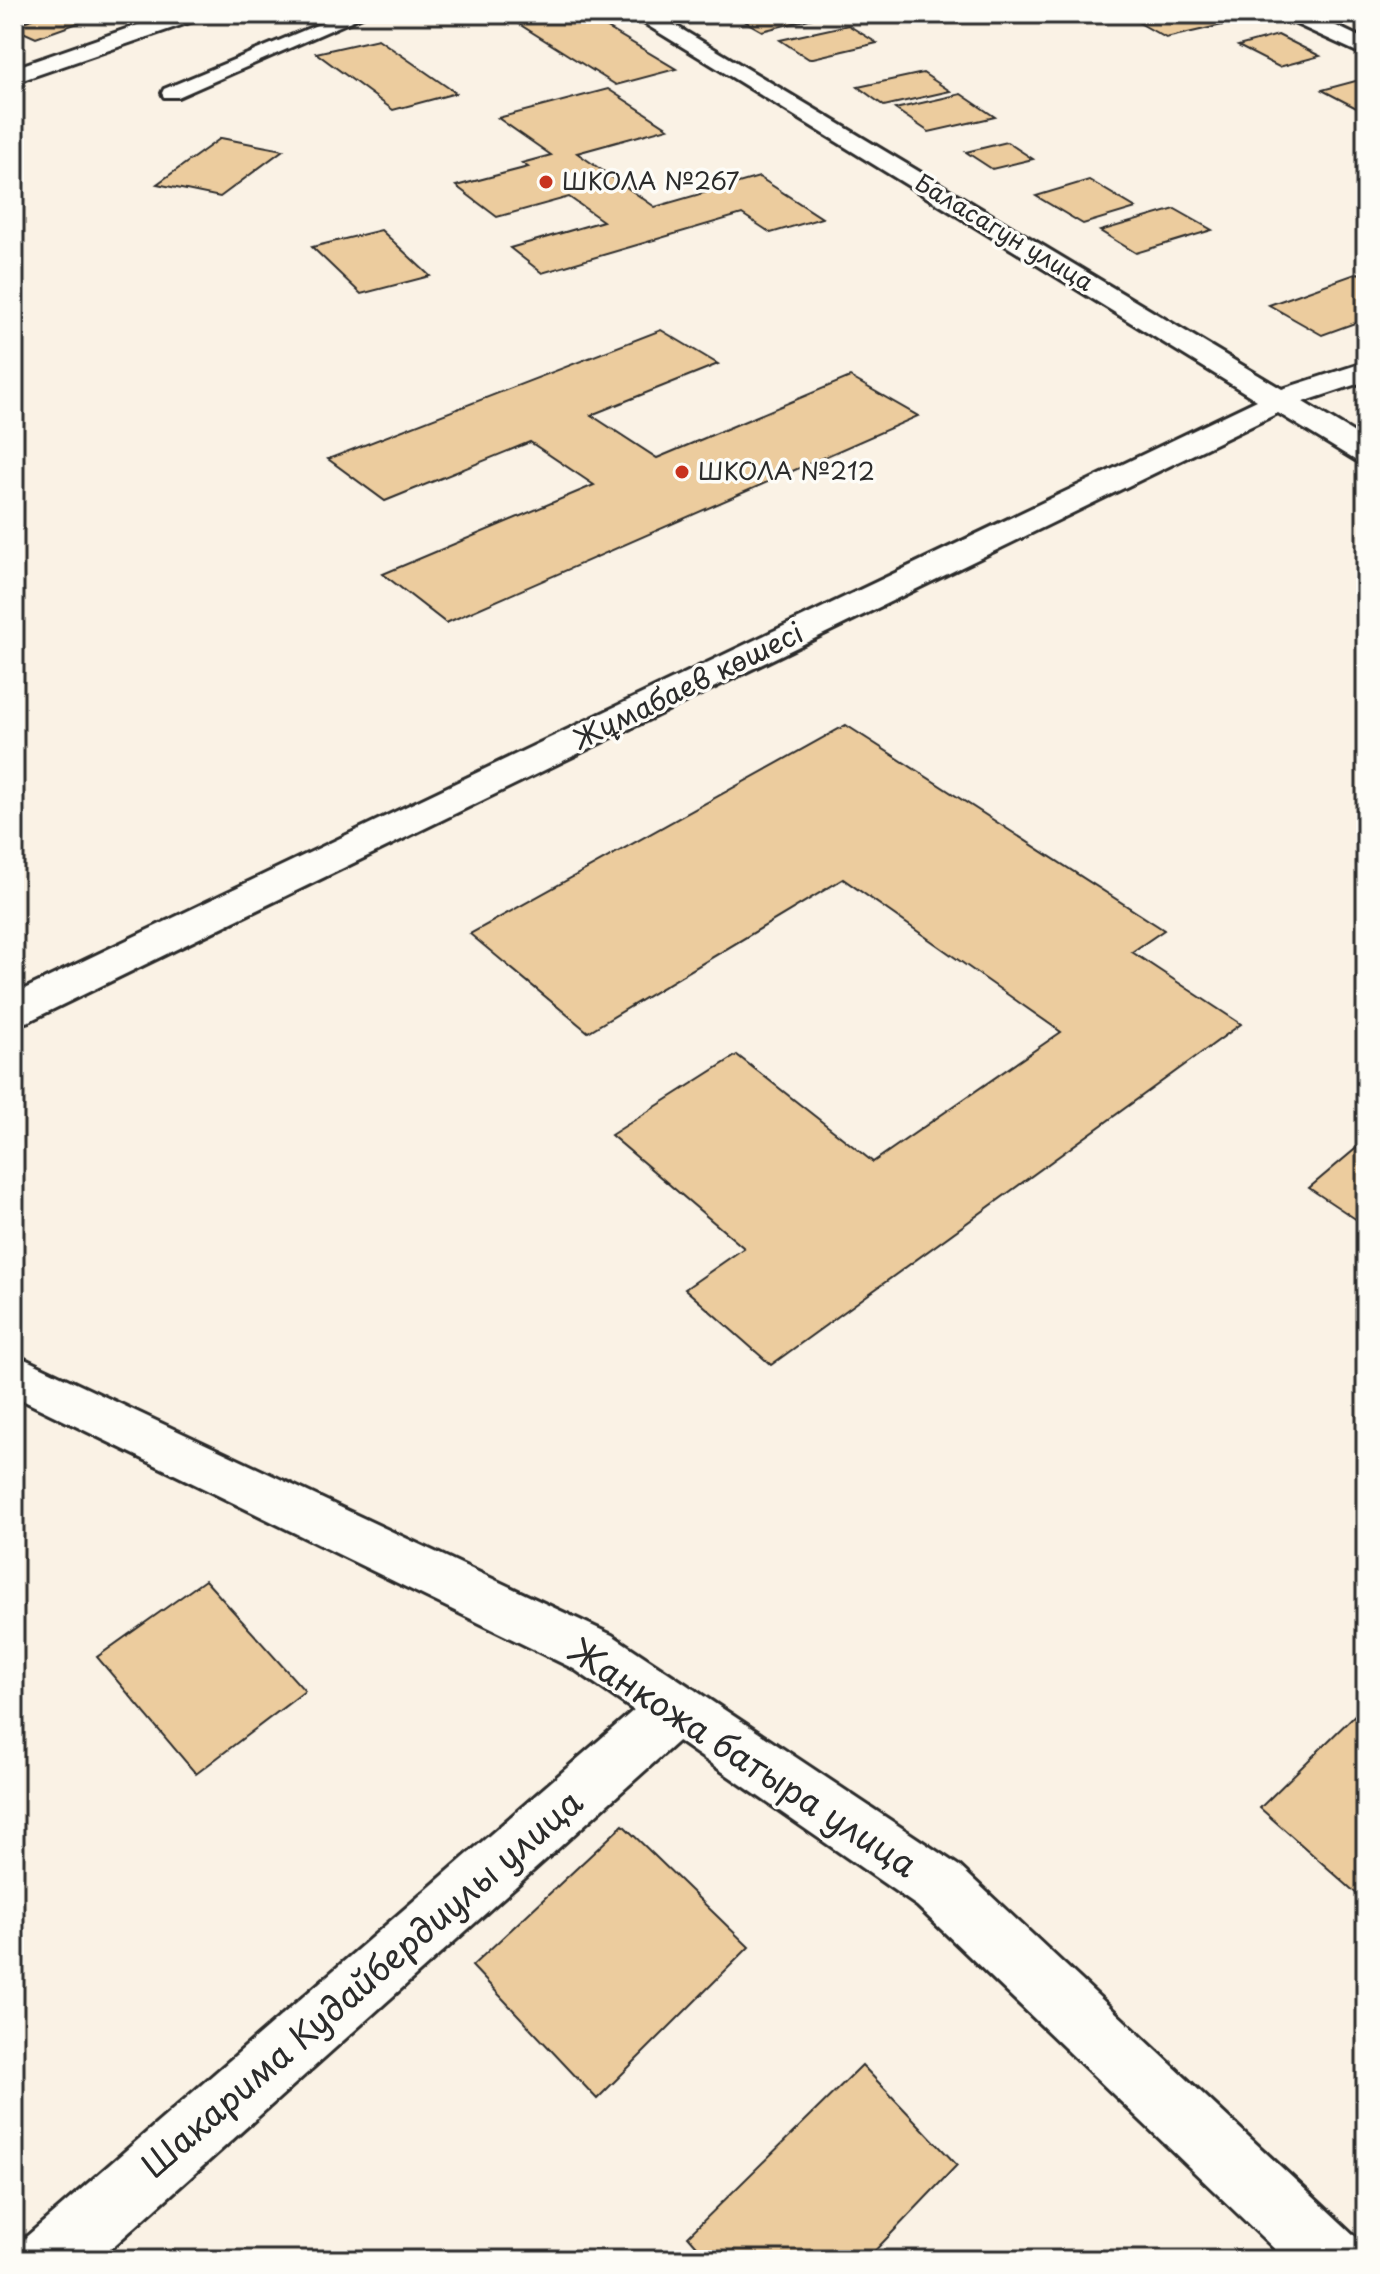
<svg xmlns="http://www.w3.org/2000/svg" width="1380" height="2274" font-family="'Playpen Sans',sans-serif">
	<rect width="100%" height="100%" fill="#faf2e5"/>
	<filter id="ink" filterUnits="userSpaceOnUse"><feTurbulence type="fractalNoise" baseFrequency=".0125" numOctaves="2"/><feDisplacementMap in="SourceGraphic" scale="16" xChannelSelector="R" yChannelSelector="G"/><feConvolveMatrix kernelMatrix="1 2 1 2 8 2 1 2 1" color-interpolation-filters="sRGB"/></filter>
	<g filter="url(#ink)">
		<g fill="#eccc9e" stroke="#2b2b2b" stroke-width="2">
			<path d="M 47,14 L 103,14 L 36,38 L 14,28 L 14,25 Z"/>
			<path d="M 503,14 L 584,14 L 676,69 L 616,85 Z"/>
			<path d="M 732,14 L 818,14 L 821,16 L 762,31 Z"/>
			<path d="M 1137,14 L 1202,14 L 1222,25 L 1166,38 L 1127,16 Z"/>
			<path d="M 848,25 L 877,43 L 809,59 L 780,40 Z"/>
			<path d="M 1278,35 L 1320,56 L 1279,67 L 1238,46 Z"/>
			<path d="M 378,39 L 456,93 L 393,110 L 316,53 Z"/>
			<path d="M 923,73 L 950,91 L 884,106 L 858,87 Z"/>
			<path d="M 1363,79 L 1366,80 L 1366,113 L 1322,90 Z"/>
			<path d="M 608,89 L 668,128 L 577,153 L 655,207 L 759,177 L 822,218 L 771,233 L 742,214 L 542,273 L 510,248 L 603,221 L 569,197 L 497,217 L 456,186 L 528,167 L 522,163 L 551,155 L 498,118 Z"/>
			<path d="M 961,94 L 995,117 L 929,132 L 895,109 Z"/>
			<path d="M 221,138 L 283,150 L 220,197 L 157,184 Z"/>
			<path d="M 1007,142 L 1033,159 L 992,169 L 966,152 Z"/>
			<path d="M 1089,180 L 1136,208 L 1083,224 L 1036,196 Z"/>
			<path d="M 1175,209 L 1212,230 L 1136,253 L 1100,231 Z"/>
			<path d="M 381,230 L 430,276 L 361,294 L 312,247 Z"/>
			<path d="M 1358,273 L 1366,278 L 1366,319 L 1322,335 L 1269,305 Z"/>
			<path d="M 661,330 L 718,364 L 591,415 L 657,458 L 850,377 L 918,416 L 446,623 L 383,574 L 594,485 L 530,442 L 385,501 L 328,459 Z"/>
			<path d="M 846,725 L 1164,930 L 1132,952 L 1241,1024 L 771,1365 L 685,1289 L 744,1248 L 611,1135 L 737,1055 L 873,1162 L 1061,1032 L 843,879 L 588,1032 L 470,934 Z"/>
			<path d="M 1366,1140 L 1366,1226 L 1309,1188 Z"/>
			<path d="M 205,1580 L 305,1691 L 196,1774 L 97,1657 Z"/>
			<path d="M 1366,1704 L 1366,1902 L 1260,1808 Z"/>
			<path d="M 623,1825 L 749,1947 L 597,2099 L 472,1966 Z"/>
			<path d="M 862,2065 L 957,2165 L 866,2260 L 709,2260 L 688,2236 Z"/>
		</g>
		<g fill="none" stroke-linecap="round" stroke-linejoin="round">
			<g stroke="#2b2b2b" stroke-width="6">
				<path id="service" d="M 343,14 L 367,14 L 178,97 L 164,97 L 162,93 L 164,89 Z"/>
			</g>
			<g stroke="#2b2b2b" stroke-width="6">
				<g id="minor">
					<path d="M 169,14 L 202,14 L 199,19 L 14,83 L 14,68 Z"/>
					<path d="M 629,14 L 656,14 L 1282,389 L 1366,362 L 1366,381 L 1303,402 L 1366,440 L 1366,462 L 1355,460 L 1278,413 L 29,1021 L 14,1025 L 14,994 L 1257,400 Z"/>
					<path d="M 1282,14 L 1311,14 L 1366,40 L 1366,56 L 1285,19 Z"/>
					<path d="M 676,1683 L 695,1690 L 703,1708 L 695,1726 L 98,2260 L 16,2260 L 26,2237 L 657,1690 Z"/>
				</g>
			</g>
			<g stroke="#2b2b2b" stroke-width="6">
				<path id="tertiary" d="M 14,1354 L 612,1635 L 959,1866 L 1356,2237 L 1366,2260 L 1286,2260 L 917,1906 L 574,1669 L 14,1396 Z"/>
			</g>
			<use href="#service" fill="#fdfcf7" fill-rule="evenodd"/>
			<use href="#minor" fill="#fdfcf7" fill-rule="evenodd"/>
			<use href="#tertiary" fill="#fdfcf7" fill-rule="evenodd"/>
		</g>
	</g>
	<g fill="#c8321e" stroke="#fdfcf7" stroke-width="3">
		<circle cx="546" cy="182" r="8"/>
		<circle cx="682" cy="472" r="8"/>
	</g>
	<g text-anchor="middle" stroke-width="7" stroke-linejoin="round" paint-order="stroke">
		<g font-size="24" fill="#2b2b2b" stroke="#fdfcf7" text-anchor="start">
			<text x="562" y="190">ШКОЛА №267</text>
			<text x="698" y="480">ШКОЛА №212</text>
		</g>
		<g font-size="24" fill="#2b2b2b" stroke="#fdfcf7">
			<text transform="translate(1004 233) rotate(31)" y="8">Баласагун улица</text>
		</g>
		<g font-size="28" fill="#2b2b2b" stroke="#fdfcf7">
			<text transform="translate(688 686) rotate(-26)" y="10">Жұмабаев көшесі</text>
		</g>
		<g font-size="34" fill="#2b2b2b" stroke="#fdfcf7">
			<text transform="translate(743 1758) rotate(33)" y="12">Жанкожа батыра улица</text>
			<text transform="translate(362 1984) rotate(-41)" y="12">Шакарима Кудайбердиулы улица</text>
		</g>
	</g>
	<rect width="1380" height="2274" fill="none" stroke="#fdfcf7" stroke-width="48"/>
	<rect x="24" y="24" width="1332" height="2226" fill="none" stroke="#2b2b2b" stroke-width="3" filter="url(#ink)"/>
</svg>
